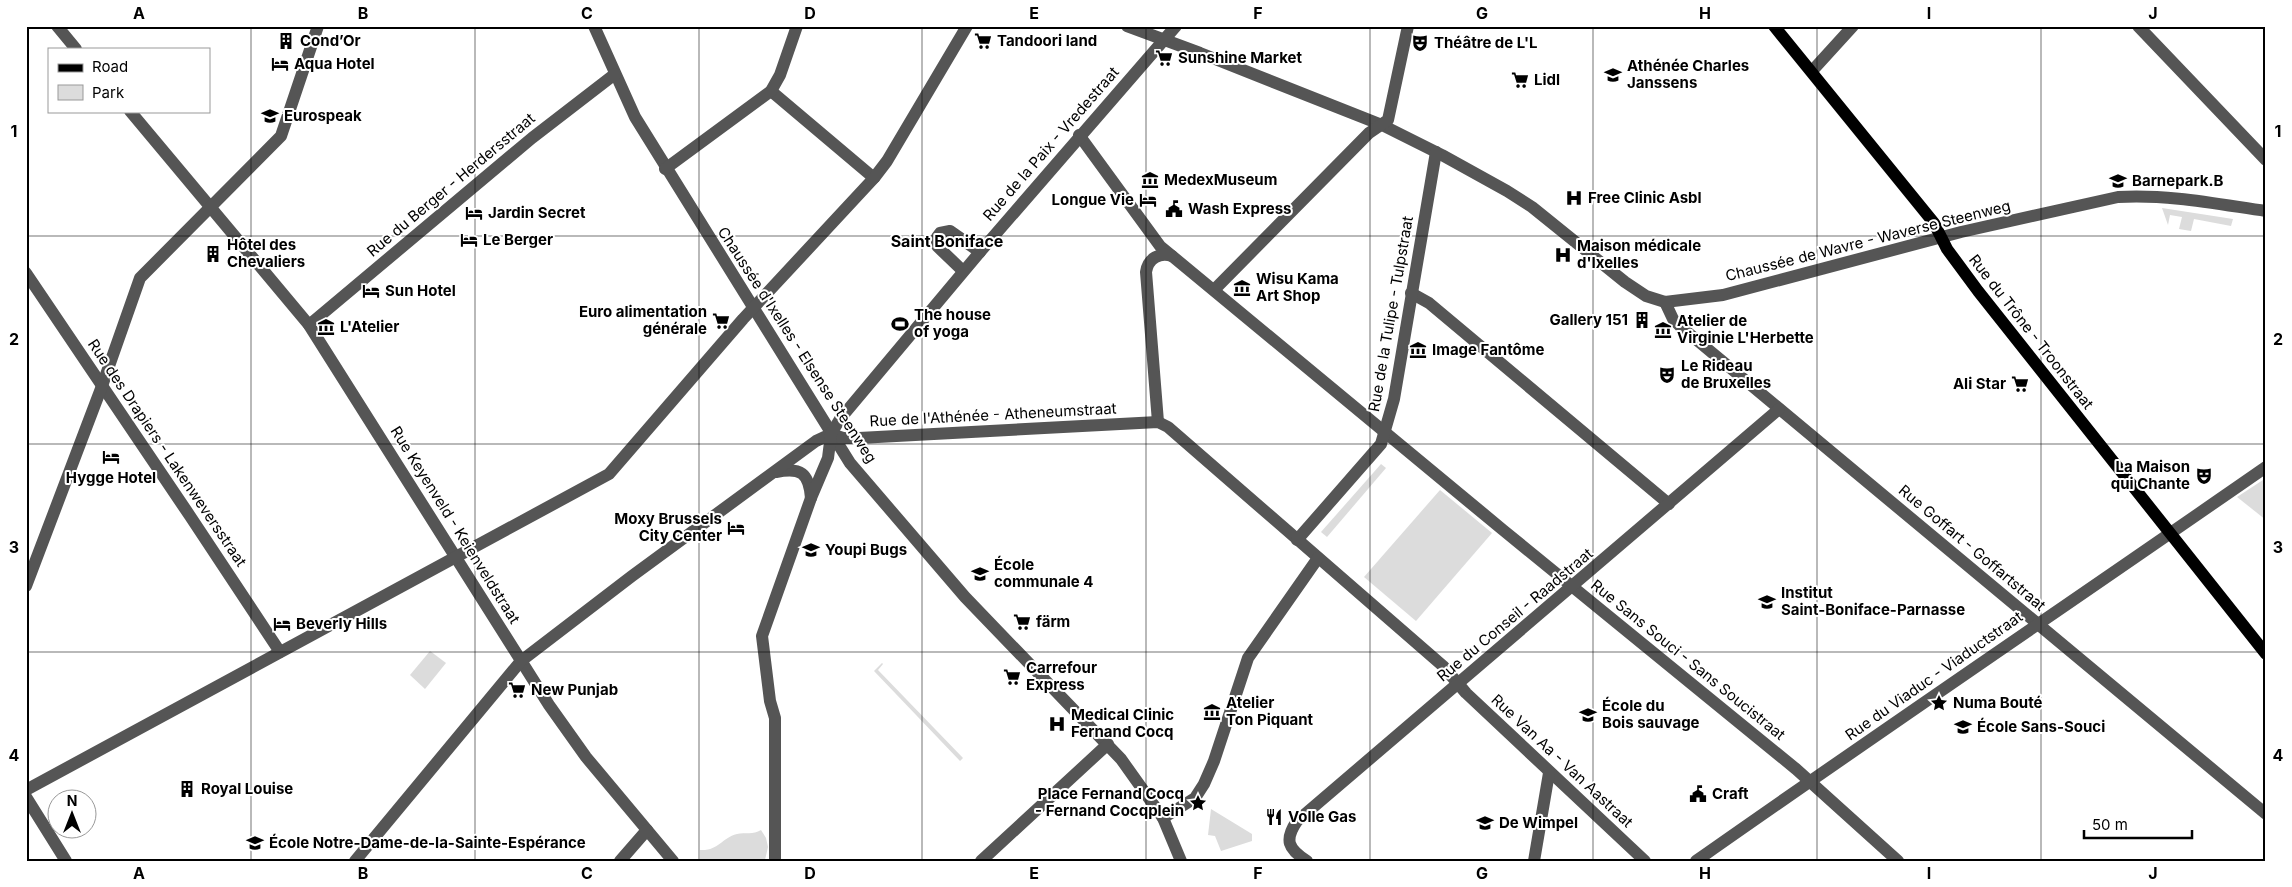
<svg xmlns="http://www.w3.org/2000/svg" width="2292" height="887" font-family="Inter,sans-serif">
	<rect width="100%" height="100%" fill="#fff"/>
	<g fill="#dcdcdc">
		<path d="M 2162,208 L 2233,219 L 2231,226 L 2194,219 L 2191,231 L 2179,229 L 2182,217 L 2170,215 L 2168,225 Z"/>
		<path d="M 1381,464 L 1386,468 L 1327,537 L 1321,532 Z"/>
		<path d="M 2266,478 L 2266,520 L 2237,497 Z"/>
		<path d="M 1440,490 L 1492,533 L 1416,621 L 1364,577 Z"/>
		<path d="M 430,651 L 446,663 L 425,689 L 410,675 Z"/>
		<path d="M 882,663 L 883,664 L 878,670 L 963,758 L 960,761 L 874,671 Z"/>
		<path d="M 1211,809 L 1252,834 L 1252,841 L 1221,851 L 1215,836 L 1208,835 Z"/>
		<path d="M 761,830 L 766,838 L 768,847 L 765,860 L 767,861 L 700,861 L 700,850 C 719,851 721,838 737,834 C 745,832 753,835 761,830 Z"/>
	</g>
	<g fill="none" stroke-linecap="round" stroke-linejoin="round">
		<g stroke="#555" stroke-width="12">
			<path d="M 57,26 L 76,49"/>
			<path d="M 594,26 L 635,117 L 850,463 L 965,597 L 1121,759 L 1163,818 L 1181,861"/>
			<path d="M 1127,26 L 1200,53 L 1382,125 L 1442,155 L 1507,191 L 1532,207 L 1625,282 L 1646,296 L 1665,302 L 1723,295 L 1961,232 L 2118,197 C 2168,194 2217,204 2266,211"/>
			<path d="M 2138,26 L 2266,160"/>
			<path d="M 1812,71 L 1853,26"/>
			<path d="M 771,91 L 874,178"/>
			<path d="M 130,111 L 309,325 L 549,705 L 586,757 L 673,861"/>
			<path d="M 1079,135 L 1160,246 L 1503,530 L 1796,769 L 1898,861"/>
			<path d="M 665,169 L 771,91 L 780,75 L 797,26"/>
			<path d="M 963,271 L 937,246 L 937,237 L 940,233 L 950,231 L 980,252"/>
			<path d="M 26,273 L 190,516 L 280,652"/>
			<path d="M 1214,290 L 1369,133 L 1388,120 L 1408,26"/>
			<path d="M 1411,293 L 1429,303 L 1669,504"/>
			<path d="M 1665,302 L 1673,319 L 1680,326 L 2266,814"/>
			<path d="M 309,325 L 532,138 L 615,74"/>
			<path d="M 1158,422 L 1146,272 C 1148,258 1160,252 1172,256"/>
			<path d="M 831,434 L 843,438 L 859,438 L 1158,422 L 1168,427 L 1443,666 L 1466,693 L 1645,861"/>
			<path d="M 776,472 C 801,467 809,473 811,498"/>
			<path d="M 1297,540 L 1381,444 L 1394,399 L 1436,152"/>
			<path d="M 26,586 L 102,386 L 140,278 L 281,136 L 318,26"/>
			<path d="M 26,790 L 609,474 L 743,319 L 874,178 L 887,161 L 967,26"/>
			<path d="M 26,797 L 66,861"/>
			<path d="M 1163,818 L 1195,798 L 1204,784 L 1214,761 L 1248,658 L 1318,558"/>
			<path d="M 355,861 L 521,661 L 632,576 L 816,441 L 831,434"/>
			<path d="M 620,861 L 647,830"/>
			<path d="M 775,861 L 775,718 L 770,701 L 762,636 L 811,498 L 828,458 L 831,434 L 840,419 L 980,252 L 1176,26"/>
			<path d="M 981,861 L 1108,744"/>
			<path d="M 1307,861 C 1288,849 1284,840 1297,821 C 1458,684 1619,547 1779,409"/>
			<path d="M 1534,861 L 1549,773"/>
			<path d="M 1696,861 C 1885,728 2076,599 2266,467"/>
		</g>
		<path stroke="#000" stroke-width="12" d="M 1774,26 L 1934,223 L 1947,249 L 1978,291 L 2266,654"/>
	</g>
	<path fill="none" stroke="#000" stroke-width="1" stroke-opacity="0.55" d="M 251,26 L 251,861M 475,26 L 475,861M 699,26 L 699,861M 922,26 L 922,861M 1146,26 L 1146,861M 1370,26 L 1370,861M 1593,26 L 1593,861M 1817,26 L 1817,861M 2041,26 L 2041,861M 26,236 L 2266,236M 26,444 L 2266,444M 26,652 L 2266,652"/>
	<defs>
		<g id="building-bare" transform="scale(1.35)"><path d="M-4-6H4V6H1V3H-1V6H-4ZM-2.5-4.3h1.7v1.8h-1.7ZM.8-4.3h1.7v1.8H.8ZM-2.5-1h1.7V.8h-1.7ZM.8-1h1.7V.8H.8Z" fill="#000" stroke="#fff" stroke-width="2.5" paint-order="stroke"/></g>
		<g id="supermarket-bare" transform="scale(1.35)"><path d="M-6-5.5h2.5l.6 2H6L4.5 2H-2.5L-4.4-4H-6ZM-1.5 3.2a1.3 1.3 0 1 0 .1 0ZM3 3.2a1.3 1.3 0 1 0 .1 0Z" fill="#000" stroke="#fff" stroke-width="2.5" paint-order="stroke"/></g>
		<g id="theatre-bare" transform="scale(1.35)"><path d="M-5-5.5Q0-4 5-5.5V0Q5 5 0 6Q-5 5-5 0ZM-3.3-2.5H-1v1.5H-3.3ZM1-2.5H3.3v1.5H1ZM-2.8 1Q0 5.5 2.8 1Z" fill="#000" stroke="#fff" stroke-width="2.5" paint-order="stroke"/></g>
		<g id="hotel-bare" transform="scale(1.35)"><path d="M-6-4.5h1.5V1H6V5H4.5V3h-9V5H-6ZM-4 0a1.8 1.8 0 1 1 3.6 0ZM.5 0V-2.5h3Q6-2.5 6 0Z" fill="#000" stroke="#fff" stroke-width="2.5" paint-order="stroke"/></g>
		<g id="school-bare" transform="scale(1.35)"><path d="M0-5L7-2L0 1L-7-2ZM-4 1L0 2.5L4 1V4Q0 6-4 4Z" fill="#000" stroke="#fff" stroke-width="2.5" paint-order="stroke"/></g>
		<g id="museum-bare" transform="scale(1.35)"><path d="M0-6L6-3V-2H-6V-3ZM-5-1h2V3h-2ZM-1-1h2V3h-2ZM3-1h2V3H3ZM-6 4H6V6H-6Z" fill="#000" stroke="#fff" stroke-width="2.5" paint-order="stroke"/></g>
		<g id="hospital-bare" transform="scale(1.35)"><path d="M-5-5h3v3.5h4V-5h3V5h-3V1.5h-4V5h-3Z" fill="#000" stroke="#fff" stroke-width="2.5" paint-order="stroke"/></g>
		<g id="civic-bare" transform="scale(1.35)"><path d="M-.6-6.5H3V-4.5H.6V-3L4-1V1h2V6H-6V1h2V-1L-.6-3ZM-1.2 2.5V6h2.4V2.5Z" fill="#000" stroke="#fff" stroke-width="2.5" paint-order="stroke"/></g>
		<g id="stadium-bare" transform="scale(1.35)"><path d="M0-5a6.5 5 0 1 0 0 10a6.5 5 0 1 0 0-10ZM-3.5-1.8h7v3.6h-7Z" fill="#000" stroke="#fff" stroke-width="2.5" paint-order="stroke"/></g>
		<g id="sight-bare" transform="scale(1.35)"><path d="M0-6L1.8-2.2L6-1.7L2.9 1.2L3.7 5.4L0 3.3L-3.7 5.4L-2.9 1.2L-6-1.7L-1.8-2.2Z" fill="#000" stroke="#fff" stroke-width="2.5" paint-order="stroke"/></g>
		<g id="restaurant-bare" transform="scale(1.35)"><path d="M-5-6h1v4h1v-4h1v4h1v-4h1v5L-1.5 .5V6h-2V.5L-5-1ZM5-6V6H3V1.5H1.5Q1.5-4 5-6Z" fill="#000" stroke="#fff" stroke-width="2.5" paint-order="stroke"/></g>
	</defs>
	<g fill-rule="evenodd">
		<use href="#building-bare" x="286" y="41"/>
		<use href="#supermarket-bare" x="983" y="41"/>
		<use href="#theatre-bare" x="1420" y="43"/>
		<use href="#supermarket-bare" x="1164" y="58"/>
		<use href="#hotel-bare" x="280" y="64"/>
		<use href="#school-bare" x="1613" y="75"/>
		<use href="#supermarket-bare" x="1520" y="80"/>
		<use href="#school-bare" x="270" y="116"/>
		<use href="#museum-bare" x="1150" y="180"/>
		<use href="#school-bare" x="2118" y="181"/>
		<use href="#hospital-bare" x="1574" y="198"/>
		<use href="#hotel-bare" x="1148" y="200"/>
		<use href="#civic-bare" x="1174" y="209"/>
		<use href="#hotel-bare" x="474" y="213"/>
		<use href="#hotel-bare" x="469" y="240"/>
		<use href="#building-bare" x="213" y="254"/>
		<use href="#hospital-bare" x="1563" y="255"/>
		<use href="#museum-bare" x="1242" y="288"/>
		<use href="#hotel-bare" x="371" y="291"/>
		<use href="#building-bare" x="1642" y="320"/>
		<use href="#supermarket-bare" x="721" y="321"/>
		<use href="#stadium-bare" x="900" y="324"/>
		<use href="#museum-bare" x="326" y="327"/>
		<use href="#museum-bare" x="1663" y="330"/>
		<use href="#museum-bare" x="1418" y="350"/>
		<use href="#theatre-bare" x="1667" y="375"/>
		<use href="#supermarket-bare" x="2020" y="384"/>
		<use href="#hotel-bare" x="111" y="457"/>
		<use href="#theatre-bare" x="2204" y="476"/>
		<use href="#hotel-bare" x="736" y="528"/>
		<use href="#school-bare" x="811" y="550"/>
		<use href="#school-bare" x="980" y="574"/>
		<use href="#school-bare" x="1767" y="602"/>
		<use href="#supermarket-bare" x="1022" y="622"/>
		<use href="#hotel-bare" x="282" y="624"/>
		<use href="#supermarket-bare" x="1012" y="677"/>
		<use href="#supermarket-bare" x="517" y="690"/>
		<use href="#sight-bare" x="1939" y="703"/>
		<use href="#museum-bare" x="1212" y="712"/>
		<use href="#school-bare" x="1588" y="715"/>
		<use href="#hospital-bare" x="1057" y="724"/>
		<use href="#school-bare" x="1963" y="727"/>
		<use href="#building-bare" x="187" y="789"/>
		<use href="#civic-bare" x="1698" y="794"/>
		<use href="#sight-bare" x="1198" y="803"/>
		<use href="#restaurant-bare" x="1274" y="817"/>
		<use href="#school-bare" x="1485" y="823"/>
		<use href="#school-bare" x="255" y="843"/>
	</g>
	<g text-anchor="middle" stroke-width="4" stroke-linejoin="round" paint-order="stroke">
		<g font-size="15" font-weight="bold" fill="#000" stroke="#fff" text-anchor="start">
			<text x="300" y="46">Cond’Or</text>
			<text x="997" y="46">Tandoori land</text>
			<text x="1434" y="48">Théâtre de L'L</text>
			<text x="1178" y="63">Sunshine Market</text>
			<text x="294" y="69">Aqua Hotel</text>
			<text x="1627" y="71">Athénée Charles<tspan x="1627" dy="17">Janssens</tspan></text>
			<text x="1534" y="85">Lidl</text>
			<text x="284" y="121">Eurospeak</text>
			<text x="1164" y="185">MedexMuseum</text>
			<text x="2132" y="186">Barnepark.B</text>
			<text x="1588" y="203">Free Clinic Asbl</text>
			<text x="1134" y="205" text-anchor="end">Longue Vie</text>
			<text x="1188" y="214">Wash Express</text>
			<text x="488" y="218">Jardin Secret</text>
			<text x="483" y="245">Le Berger</text>
			<text x="227" y="250">Hôtel des<tspan x="227" dy="17">Chevaliers</tspan></text>
			<text x="1577" y="251">Maison médicale<tspan x="1577" dy="17">d'Ixelles</tspan></text>
			<text x="1256" y="284">Wisu Kama<tspan x="1256" dy="17">Art Shop</tspan></text>
			<text x="385" y="296">Sun Hotel</text>
			<text x="707" y="317" text-anchor="end">Euro alimentation<tspan x="707" dy="17">générale</tspan></text>
			<text x="914" y="320">The house<tspan x="914" dy="17">of yoga</tspan></text>
			<text x="1628" y="325" text-anchor="end">Gallery 151</text>
			<text x="1677" y="326">Atelier de<tspan x="1677" dy="17">Virginie L'Herbette</tspan></text>
			<text x="340" y="332">L'Atelier</text>
			<text x="1432" y="355">Image Fantôme</text>
			<text x="1681" y="371">Le Rideau<tspan x="1681" dy="17">de Bruxelles</tspan></text>
			<text x="2006" y="389" text-anchor="end">Ali Star</text>
			<text x="2190" y="472" text-anchor="end">La Maison<tspan x="2190" dy="17">qui Chante</tspan></text>
			<text x="111" y="483" text-anchor="middle">Hygge Hotel</text>
			<text x="722" y="524" text-anchor="end">Moxy Brussels<tspan x="722" dy="17">City Center</tspan></text>
			<text x="825" y="555">Youpi Bugs</text>
			<text x="994" y="570">École<tspan x="994" dy="17">communale 4</tspan></text>
			<text x="1781" y="598">Institut<tspan x="1781" dy="17">Saint-Boniface-Parnasse</tspan></text>
			<text x="1036" y="627">färm</text>
			<text x="296" y="629">Beverly Hills</text>
			<text x="1026" y="673">Carrefour<tspan x="1026" dy="17">Express</tspan></text>
			<text x="531" y="695">New Punjab</text>
			<text x="1226" y="708">Atelier<tspan x="1226" dy="17">Ton Piquant</tspan></text>
			<text x="1953" y="708">Numa Bouté</text>
			<text x="1602" y="711">École du<tspan x="1602" dy="17">Bois sauvage</tspan></text>
			<text x="1071" y="720">Medical Clinic<tspan x="1071" dy="17">Fernand Cocq</tspan></text>
			<text x="1977" y="732">École Sans-Souci</text>
			<text x="201" y="794">Royal Louise</text>
			<text x="1184" y="799" text-anchor="end">Place Fernand Cocq<tspan x="1184" dy="17">- Fernand Cocqplein</tspan></text>
			<text x="1712" y="799">Craft</text>
			<text x="1288" y="822">Volle Gas</text>
			<text x="1499" y="828">De Wimpel</text>
			<text x="269" y="848">École Notre-Dame-de-la-Sainte-Espérance</text>
		</g>
		<g font-size="15" fill="#000" stroke="#fff">
			<text transform="translate(1051 144) rotate(-49)" y="5">Rue de la Paix - Vredestraat</text>
			<text transform="translate(451 185) rotate(-40)" y="5">Rue du Berger - Herdersstraat</text>
			<text transform="translate(1868 241) rotate(-14)" y="5">Chaussée de Wavre - Waverse Steenweg</text>
			<text transform="translate(1391 314) rotate(-80)" y="5">Rue de la Tulipe - Tulpstraat</text>
			<text transform="translate(2031 332) rotate(52)" y="5">Rue du Trône - Troonstraat</text>
			<text transform="translate(797 345) rotate(57)" y="5">Chaussée d'Ixelles - Elsense Steenweg</text>
			<text transform="translate(993 415) rotate(-3)" y="5">Rue de l'Athénée - Atheneumstraat</text>
			<text transform="translate(167 453) rotate(56)" y="5">Rue des Drapiers - Lakenweversstraat</text>
			<text transform="translate(455 525) rotate(58)" y="5">Rue Keyenveld - Keienveldstraat</text>
			<text transform="translate(1972 548) rotate(40)" y="5">Rue Goffart - Goffartstraat</text>
			<text transform="translate(1515 615) rotate(-40)" y="5">Rue du Conseil - Raadstraat</text>
			<text transform="translate(1688 660) rotate(39)" y="5">Rue Sans Souci - Sans Soucistraat</text>
			<text transform="translate(1934 676) rotate(-35)" y="5">Rue du Viaduc - Viaductstraat</text>
			<text transform="translate(1562 761) rotate(43)" y="5">Rue Van Aa - Van Aastraat</text>
		</g>
		<g font-size="16" font-weight="bold" fill="#000" stroke="#fff">
			<text x="947" y="247">Saint Boniface</text>
		</g>
	</g>
	<rect width="2292" height="887" fill="none" stroke="#ffffff" stroke-width="55"/>
	<rect x="48" y="48" width="162" height="65" fill="#ffffff" stroke="#999999"/>
	<rect x="58" y="64" width="25" height="8" fill="#000000" stroke="#999999"/>
	<text x="92" y="72" font-size="15" fill="#000000">Road</text>
	<rect x="58" y="85" width="25" height="15" fill="#dcdcdc" stroke="#999999"/>
	<text x="92" y="98" font-size="15" fill="#000000">Park</text>
	<g transform="translate(72 814)"><circle r="24" fill="#ffffff" stroke="#999999"/>
	<path d="M0-4L9 19L0 12L-9 19Z" fill="#000000"/>
	<text y="-8" font-size="14" font-weight="bold" text-anchor="middle" fill="#000000">N</text>
	</g>
	<path d="M2084 830v8h108v-8" fill="none" stroke="#000000" stroke-width="2.5"/>
	<text x="2092" y="830" font-size="15" fill="#000000" stroke="#ffffff" stroke-width="4" paint-order="stroke">50 m</text>
	<rect x="28" y="28" width="2236" height="832" fill="none" stroke="#000" stroke-width="2"/>
	<g font-size="16" text-anchor="middle" font-weight="bold" fill="#000">
		<text x="139" y="19">A</text>
		<text x="363" y="19">B</text>
		<text x="587" y="19">C</text>
		<text x="810" y="19">D</text>
		<text x="1034" y="19">E</text>
		<text x="1258" y="19">F</text>
		<text x="1482" y="19">G</text>
		<text x="1705" y="19">H</text>
		<text x="1929" y="19">I</text>
		<text x="2153" y="19">J</text>
		<text x="14" y="137">1</text>
		<text x="2278" y="137">1</text>
		<text x="14" y="345">2</text>
		<text x="2278" y="345">2</text>
		<text x="14" y="553">3</text>
		<text x="2278" y="553">3</text>
		<text x="14" y="761">4</text>
		<text x="2278" y="761">4</text>
		<text x="139" y="879">A</text>
		<text x="363" y="879">B</text>
		<text x="587" y="879">C</text>
		<text x="810" y="879">D</text>
		<text x="1034" y="879">E</text>
		<text x="1258" y="879">F</text>
		<text x="1482" y="879">G</text>
		<text x="1705" y="879">H</text>
		<text x="1929" y="879">I</text>
		<text x="2153" y="879">J</text>
	</g>
</svg>
